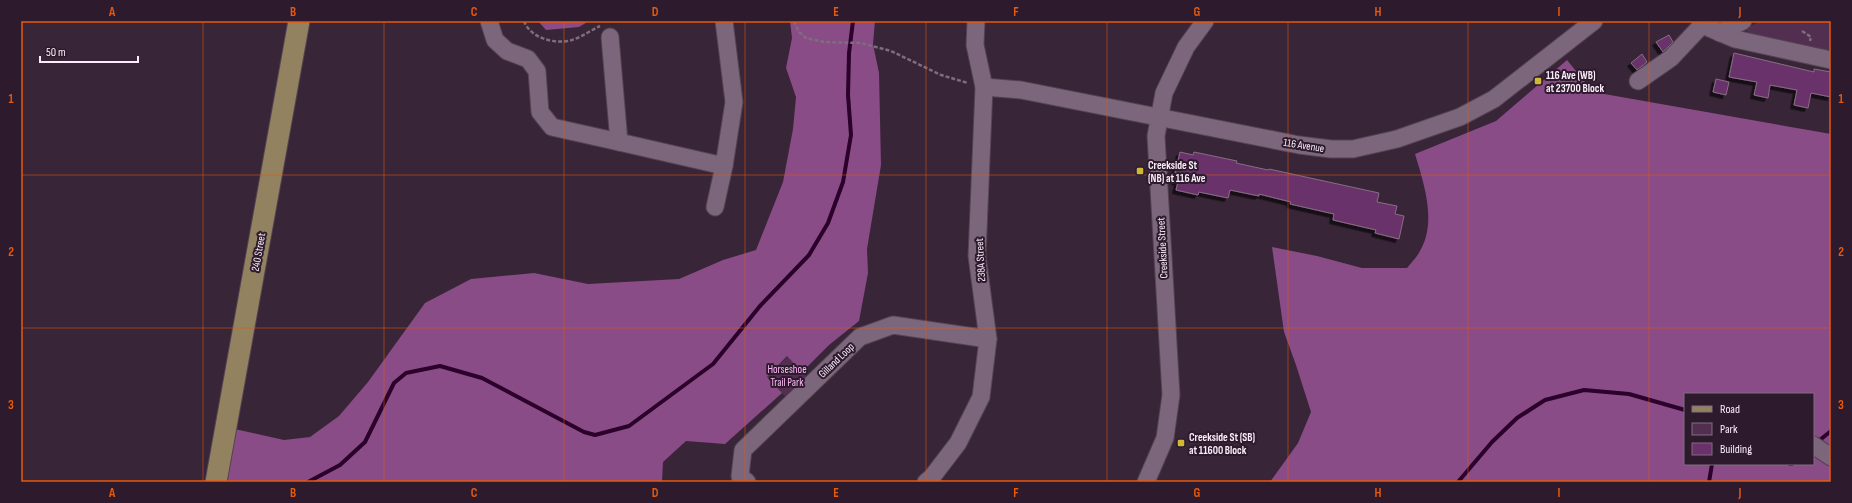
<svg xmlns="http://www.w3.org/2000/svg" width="1852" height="503" font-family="'Sofia Sans Condensed',sans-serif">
	<defs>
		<filter id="shadow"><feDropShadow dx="-3.5" dy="3.5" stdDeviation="0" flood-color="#0009"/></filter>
	</defs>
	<rect width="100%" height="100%" fill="#382537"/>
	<g fill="#522e50">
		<path d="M 1759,21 L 1831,21 L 1831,53 L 1750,37 L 1746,29 Z"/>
		<path d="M 788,356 L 806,376 L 785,396 L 766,378 Z"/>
	</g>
	<g fill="#894c87" fill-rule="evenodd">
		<path d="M 538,21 L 589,21 L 579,27 L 546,30 Z"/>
		<path d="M 790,21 L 875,21 L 873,44 L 879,73 L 881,165 L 867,249 L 868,273 L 859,321 L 829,345 L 802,372 L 787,356 L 767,377 L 782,393 L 725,444 L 686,441 L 663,462 L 662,482 L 392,482 L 385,481 L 381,482 L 216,482 L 226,427 L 284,440 L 310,437 L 339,416 L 368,382 L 425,303 L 471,279 L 534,273 L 588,284 L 679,279 L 723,260 L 756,250 L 783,182 L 793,129 L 796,97 L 786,68 L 792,38 Z"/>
		<path d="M 1567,60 L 1593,92 L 1831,134 L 1831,482 L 1270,482 L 1298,443 L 1311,412 L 1296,365 L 1284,332 L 1272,247 L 1317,256 L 1362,268 L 1407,268 C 1411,263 1417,257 1420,251 C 1437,222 1424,184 1415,154 L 1496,121 ZM 1685,394 L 1813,394 L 1813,464 L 1685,464 Z"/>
	</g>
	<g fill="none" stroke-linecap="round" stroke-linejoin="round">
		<g stroke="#2b012b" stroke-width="4">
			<path d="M 1816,443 L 1831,431"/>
			<path d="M 1790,464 L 1792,464"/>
			<path d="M 308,482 L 340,465 L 365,442 L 394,383 L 406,373 L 440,366 L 482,378 L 584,432 L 595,435 L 629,426 L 713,364 L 760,306 L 809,255 L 828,223 L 843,182 L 851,135 L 848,95 L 849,53 L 853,21"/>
			<path d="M 1458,482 L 1492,442 L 1517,418 L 1545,400 L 1584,390 L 1629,394 L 1685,410"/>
			<path d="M 1709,482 L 1712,464"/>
		</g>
	</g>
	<g fill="#6b316a" stroke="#856e83" filter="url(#shadow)">
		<path d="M 1669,35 L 1673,42 L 1663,52 L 1656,42 Z"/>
		<path d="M 1734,53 L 1814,72 L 1814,69 L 1831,72 L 1831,97 L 1811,93 L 1808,108 L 1794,105 L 1797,90 L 1770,85 L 1768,98 L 1754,95 L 1757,82 L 1729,77 Z"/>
		<path d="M 1642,54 L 1647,62 L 1637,70 L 1631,63 Z"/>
		<path d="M 1716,79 L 1729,82 L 1726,95 L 1713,92 Z"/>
		<path d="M 1180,152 L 1193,155 L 1194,152 L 1237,161 L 1236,163 L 1268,170 L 1269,169 L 1379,193 L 1377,202 L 1397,206 L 1395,214 L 1404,216 L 1399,239 L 1375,233 L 1376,230 L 1333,220 L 1334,214 L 1290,204 L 1291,202 L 1259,194 L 1259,196 L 1230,190 L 1228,198 L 1199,192 L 1198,195 L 1176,190 L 1178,182 L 1175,181 L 1177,173 L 1175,173 Z"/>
	</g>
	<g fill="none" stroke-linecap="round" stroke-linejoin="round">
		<g stroke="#544353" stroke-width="19">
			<g id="minor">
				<path d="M 489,21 L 495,40 L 507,51 L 528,59 L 537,71 L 540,112 L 552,127 L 619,142"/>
				<path d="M 1700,21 L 1702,25 L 1735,39 L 1831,60"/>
				<path d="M 1720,33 L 1743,21"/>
				<path d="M 610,37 L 619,142 L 724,166"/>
				<path d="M 1638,81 L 1671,58 L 1702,25"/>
				<path d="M 984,87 L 1021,90 L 1299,145 L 1331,149 L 1353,149 L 1397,139 L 1460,117 L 1494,99 L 1594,21"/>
				<path d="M 715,207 L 724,166 L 734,102 L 724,21"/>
				<path d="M 1813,445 L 1831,457"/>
				<path d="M 747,482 L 740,476 L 743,450 L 860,337 L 893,325 L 988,339"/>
				<path d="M 926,482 L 932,477 L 958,443 L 981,397 L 988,339 L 977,256 L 984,87 L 975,45 L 976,21"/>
				<path d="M 1146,482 L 1165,438 L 1171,395 L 1156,136 L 1164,93 L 1186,47 L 1205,21"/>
			</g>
		</g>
		<g stroke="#544353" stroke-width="23">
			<path id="major" d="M 216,482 L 299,21"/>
		</g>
		<g stroke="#7e6e7d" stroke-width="2.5" stroke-dasharray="4 2" stroke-linecap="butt">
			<path d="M 524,21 C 530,38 555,45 572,40 C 582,37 591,30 600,26"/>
			<path d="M 794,21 L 799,32 L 806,38 L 824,42 L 861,43 L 891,51 L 941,75 L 968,83"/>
			<path d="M 1802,31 L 1811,37 L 1810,41"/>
		</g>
		<use href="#minor" stroke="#7c667b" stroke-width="17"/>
		<use href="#major" stroke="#93825f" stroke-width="21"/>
	</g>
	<path fill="none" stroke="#e8590c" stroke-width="1" stroke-opacity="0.55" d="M 203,21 L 203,482M 384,21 L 384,482M 564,21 L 564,482M 745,21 L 745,482M 926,21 L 926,482M 1107,21 L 1107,482M 1288,21 L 1288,482M 1468,21 L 1468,482M 1649,21 L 1649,482M 21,175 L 1831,175M 21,328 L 1831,328"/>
	<g fill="#cfb837" stroke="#2d1b2d" stroke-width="1.5">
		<rect x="1534" y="77" width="8" height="8" rx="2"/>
		<rect x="1136" y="167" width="8" height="8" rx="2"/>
		<rect x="1177" y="439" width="8" height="8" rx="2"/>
	</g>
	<g text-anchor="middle" stroke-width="4" stroke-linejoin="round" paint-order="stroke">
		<g font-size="11" font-weight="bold" fill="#fbeefa" stroke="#2d1b2d" text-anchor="start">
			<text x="1546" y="79">116 Ave (WB)<tspan x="1546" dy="13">at 23700 Block</tspan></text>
			<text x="1148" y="169">Creekside St<tspan x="1148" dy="13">(NB) at 116 Ave</tspan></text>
			<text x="1189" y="441">Creekside St (SB)<tspan x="1189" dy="13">at 11600 Block</tspan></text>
		</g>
		<g font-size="11" fill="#fbeefa" stroke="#2d1b2d">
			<text transform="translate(1304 145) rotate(9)" y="4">116 Avenue</text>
			<text transform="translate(1162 248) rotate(-93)" y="4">Creekside Street</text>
			<text transform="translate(258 252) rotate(-80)" y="4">240 Street</text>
			<text transform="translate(980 260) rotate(-93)" y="4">238A Street</text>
			<text transform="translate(836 360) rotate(-44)" y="4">Gilland Loop</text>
		</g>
		<g font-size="11" fill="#ffbafb" stroke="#2d1b2d">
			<text x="787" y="373">Horseshoe<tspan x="787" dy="13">Trail Park</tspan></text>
		</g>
	</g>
	<rect width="1852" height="503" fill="none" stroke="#2d1b2d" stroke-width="44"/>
	<rect x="1684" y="393" width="130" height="72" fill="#2d1b2d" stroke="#7f6f7f"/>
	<rect x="1692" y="406" width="20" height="6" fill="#93825f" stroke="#7f6f7f"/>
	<text x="1720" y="413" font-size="12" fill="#fbeefa">Road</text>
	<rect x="1692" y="423" width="20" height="12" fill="#522e50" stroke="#7f6f7f"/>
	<text x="1720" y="433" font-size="12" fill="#fbeefa">Park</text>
	<rect x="1692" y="443" width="20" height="12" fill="#6b316a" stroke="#7f6f7f"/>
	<text x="1720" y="453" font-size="12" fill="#fbeefa">Building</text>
	<path d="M40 56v6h98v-6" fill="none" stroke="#fbeefa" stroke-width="2"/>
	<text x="46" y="56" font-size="12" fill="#fbeefa" stroke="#2d1b2d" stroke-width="3" paint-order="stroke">50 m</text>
	<rect x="22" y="22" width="1808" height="459" fill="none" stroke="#e8590c" stroke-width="1.5"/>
	<g font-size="13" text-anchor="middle" font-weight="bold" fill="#e8590c">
		<text x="112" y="16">A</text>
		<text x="293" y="16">B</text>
		<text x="474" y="16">C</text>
		<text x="655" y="16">D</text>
		<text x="836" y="16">E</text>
		<text x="1016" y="16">F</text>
		<text x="1197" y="16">G</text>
		<text x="1378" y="16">H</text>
		<text x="1559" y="16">I</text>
		<text x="1740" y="16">J</text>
		<text x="11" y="103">1</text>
		<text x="1841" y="103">1</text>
		<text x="11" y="256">2</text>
		<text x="1841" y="256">2</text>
		<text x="11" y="409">3</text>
		<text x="1841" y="409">3</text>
		<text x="112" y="497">A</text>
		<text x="293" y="497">B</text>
		<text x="474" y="497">C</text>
		<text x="655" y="497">D</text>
		<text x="836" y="497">E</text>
		<text x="1016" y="497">F</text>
		<text x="1197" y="497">G</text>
		<text x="1378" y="497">H</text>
		<text x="1559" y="497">I</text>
		<text x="1740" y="497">J</text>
	</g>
</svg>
